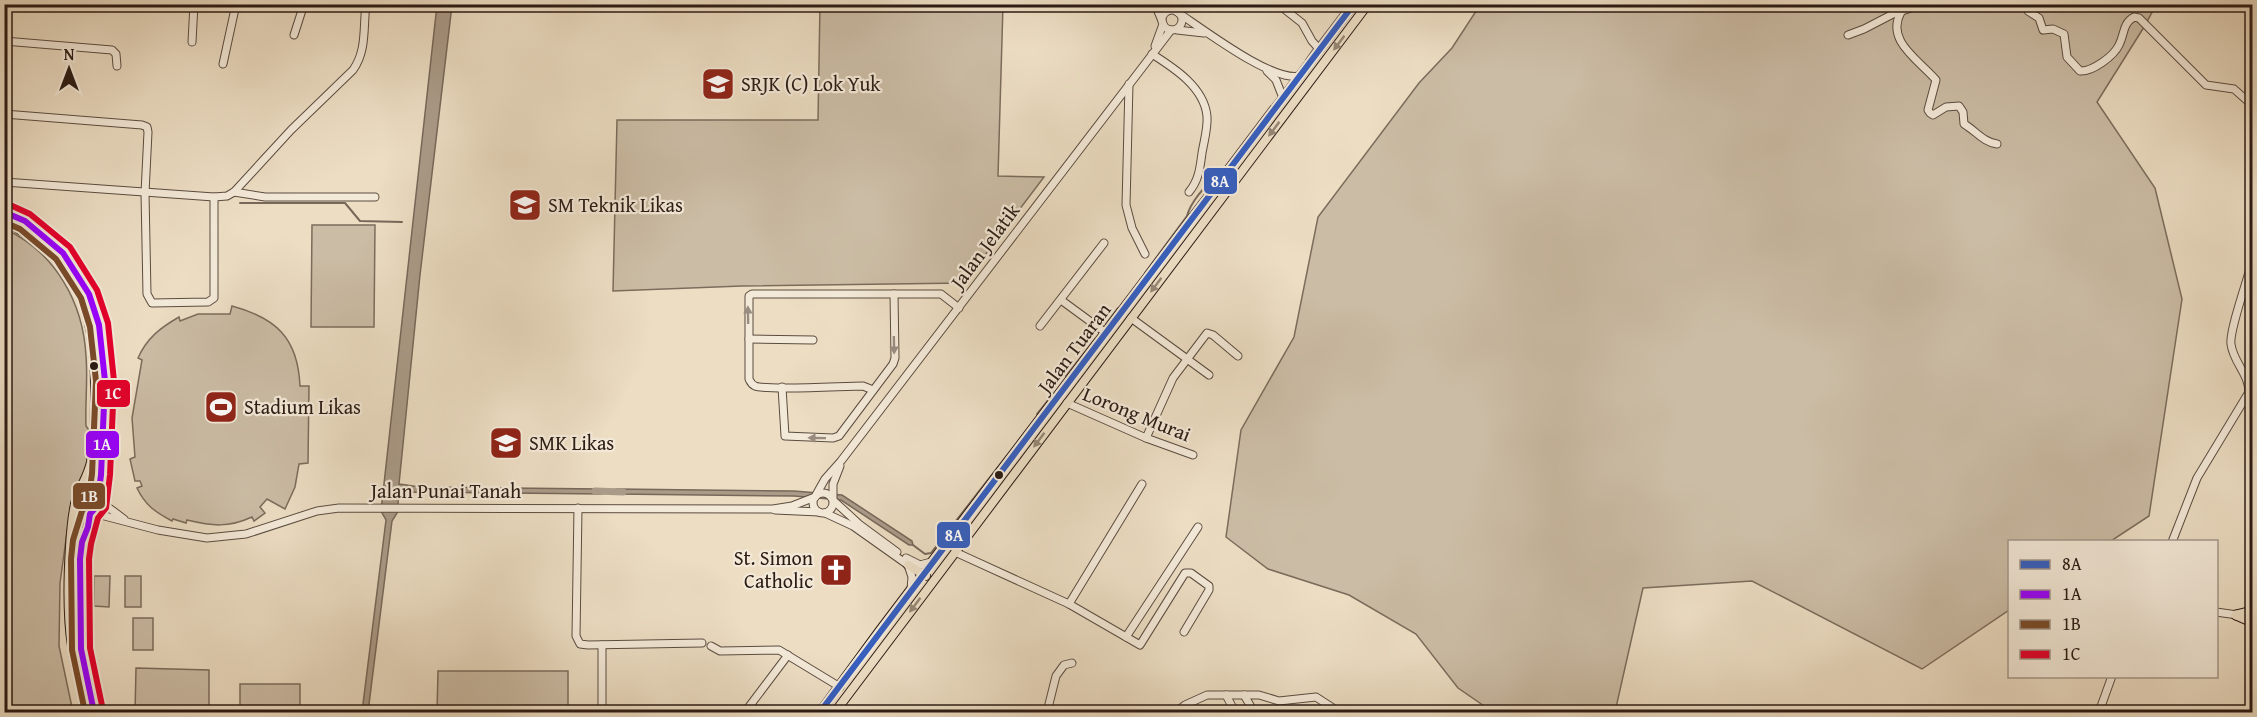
<svg xmlns="http://www.w3.org/2000/svg" width="2257" height="717" font-family="'Gentium Book Plus',serif">
	<rect width="100%" height="100%" fill="#ecddc3"/>
	<filter id="stains"><feTurbulence type="fractalNoise" baseFrequency=".00333" numOctaves="4"/><feColorMatrix values="0 0 0 0 .2 0 0 0 0 .09 0 0 0 0 .02 0 0 0 .5 -.17"/></filter>
	<radialGradient id="worn" r=".72"><stop offset=".6" stop-color="#630" stop-opacity="0"/><stop offset="1" stop-color="#630" stop-opacity=".3"/></radialGradient>
	<g fill="#cbbca5" stroke="#7b6c5c" stroke-width="1.5">
		<path d="M 820,5 L 1003,5 L 998,176 L 1044,177 L 964,283 L 742,286 L 613,291 L 617,120 L 818,120 Z"/>
		<path d="M 1480,5 L 2156,5 L 2144,27 L 2097,102 L 2155,188 L 2182,299 L 2149,516 L 2111,541 L 2010,542 L 2009,610 L 1922,669 L 1752,581 L 1643,588 L 1615,712 L 1493,712 L 1458,688 L 1416,634 L 1349,595 L 1268,569 L 1226,537 L 1241,430 L 1294,337 L 1318,217 L 1419,83 L 1452,48 Z"/>
		<path d="M 312,225 L 375,225 L 374,327 L 311,327 Z"/>
		<path d="M 5,229 C 55,252 83,302 86,356 C 88,380 85,403 86,426 L 91,433 L 87,468 L 71,503 L 60,583 L 59,646 L 73,712 L 5,712 Z"/>
		<path d="M 232,306 C 276,318 298,338 300,386 L 309,386 L 308,463 L 299,464 L 295,487 L 285,509 L 267,499 L 260,507 L 265,513 L 254,521 L 252,517 C 228,528 212,526 187,520 L 186,523 L 173,519 L 172,521 C 155,512 145,505 137,488 L 142,486 L 140,481 L 135,481 L 130,459 L 135,457 L 132,418 L 142,360 L 138,358 C 147,338 160,328 179,317 L 180,321 L 198,314 L 230,314 Z"/>
		<path d="M 94,576 L 110,576 L 109,607 L 94,606 Z"/>
		<rect x="125" y="576" width="16" height="31"/>
		<rect x="133" y="618" width="20" height="32"/>
		<path d="M 136,668 L 209,670 L 209,712 L 135,712 Z"/>
		<path d="M 438,671 L 568,671 L 568,712 L 437,712 Z"/>
		<rect x="240" y="684" width="60" height="28"/>
	</g>
	<g fill="#aa9b88" stroke="#77685a" stroke-width="1.5">
		<path d="M 437,5 L 452,5 L 420,275 L 399,484 L 420,487 L 602,489 L 602,494 L 404,492 L 399,495 L 397,513 L 392,521 L 368,712 L 362,712 L 386,520 L 381,511 Z"/>
		<path d="M 616,489 L 794,491 L 842,495 L 912,541 L 913,545 L 909,545 L 841,500 L 794,496 L 616,494 Z"/>
	</g>
	<g fill="none" stroke-linecap="round" stroke-linejoin="round">
		<g stroke="#77685a" stroke-width="2">
			<path d="M 1319,42 L 1348,4"/>
			<path d="M 1306,60 L 1313,50"/>
			<path d="M 240,203 L 345,203 L 360,221 L 402,222"/>
			<path d="M 1145,273 L 1187,216 C 1190,204 1204,185 1216,179 L 1271,106"/>
			<path d="M 1106,324 L 1118,308"/>
			<path d="M 1066,376 L 1095,339"/>
			<path d="M 1037,414 L 1053,394"/>
			<path d="M 913,545 L 925,554 L 931,553 L 1033,422"/>
		</g>
		<path stroke="#aa9b88" stroke-width="7" d="M 595,491 L 623,492"/>
		<g stroke="#5b4c40" stroke-width="9">
			<g id="minor">
				<path d="M 350,4 L 365,7"/>
				<path d="M 1155,4 L 1162,21"/>
				<path d="M 1165,4 C 1193,21 1270,83 1300,76"/>
				<path d="M 1278,4 L 1302,23 L 1312,41 L 1320,50"/>
				<path d="M 2028,4 L 2028,11 L 2039,18 L 2043,30 L 2053,29 L 2064,34 L 2067,57 L 2080,71 C 2092,72 2114,56 2119,45 C 2125,34 2122,24 2134,17 L 2139,18 L 2206,85 L 2234,89 L 2252,105"/>
				<circle cx="1172" cy="20" r="10"/>
				<path d="M 1901,12 C 1885,41 1919,60 1936,80 L 1928,110 L 1930,113 L 1933,115 L 1946,107 L 1959,106 L 1963,112 L 1964,124 C 1976,131 1983,142 1997,144"/>
				<path d="M 1177,30 L 1204,33"/>
				<path d="M 294,35 L 304,4"/>
				<path d="M 1848,35 L 1864,29 L 1893,14 L 1923,4"/>
				<path d="M 4,41 L 112,50 L 116,54 L 117,66"/>
				<path d="M 192,42 L 194,4"/>
				<path d="M 1155,46 L 1163,24"/>
				<path d="M 1152,54 C 1174,68 1204,87 1207,116 C 1208,128 1204,141 1202,153 C 1200,168 1199,180 1189,192"/>
				<path d="M 223,64 L 236,4"/>
				<path d="M 1267,71 L 1276,80 L 1283,98"/>
				<path d="M 1129,84 L 1126,205 L 1132,228 L 1145,254"/>
				<path d="M 4,114 L 142,125 L 147,127 L 148,132 L 145,193 L 147,294 L 152,303 L 208,302 L 214,298 L 214,197"/>
				<path d="M 4,182 L 214,197 L 227,196 L 234,192 L 291,130 L 353,70 C 367,50 363,28 366,4"/>
				<path d="M 234,192 L 265,197 L 375,197"/>
				<path d="M 1061,300 L 1106,333"/>
				<path d="M 1131,318 L 1209,375"/>
				<path d="M 1040,326 L 1104,243"/>
				<path d="M 749,339 L 813,340"/>
				<path d="M 782,387 L 785,436 L 833,438 L 839,436 L 893,364 L 895,358 L 894,294"/>
				<path d="M 873,390 L 863,386 C 844,386 768,391 755,386 C 751,384 751,383 749,379 L 749,296 L 752,294 L 941,294 L 959,308"/>
				<path d="M 1067,403 L 1146,438 L 1193,455"/>
				<path d="M 1146,438 L 1173,378 L 1207,333 L 1213,335 L 1238,356"/>
				<circle cx="823" cy="503" r="10"/>
				<path d="M 816,495 L 825,479 L 841,461 L 1171,30"/>
				<path d="M 833,498 L 833,484 L 840,466"/>
				<path d="M 834,501 L 859,524 L 897,552"/>
				<path d="M 97,503 L 105,505 L 124,519"/>
				<path d="M 578,508 L 576,636 L 580,644 L 588,645 L 702,643"/>
				<path d="M 775,510 L 819,512"/>
				<path d="M 93,513 L 158,530 L 207,538 L 246,534 L 317,511 L 339,508 L 773,509 L 792,506 L 815,497"/>
				<path d="M 825,513 L 853,526 L 908,565 L 912,577 L 911,589"/>
				<path d="M 2172,542 L 2197,478 L 2249,392 C 2249,374 2233,362 2231,344 C 2229,331 2248,278 2252,262"/>
				<path d="M 955,552 L 1069,604 L 1140,645 L 1185,573 L 1191,573 L 1209,586 L 1209,590 L 1184,632"/>
				<path d="M 906,558 L 920,565 L 931,562"/>
				<path d="M 1069,604 L 1142,484"/>
				<path d="M 2216,612 L 2252,617"/>
				<path d="M 1126,637 L 1198,527"/>
				<path d="M 602,645 L 602,712"/>
				<path d="M 711,646 L 720,651 L 779,650 L 840,687"/>
				<path d="M 1226,695 L 1235,712"/>
				<path d="M 1244,695 L 1254,712"/>
				<path d="M 672,712 L 679,712"/>
				<path d="M 745,712 L 788,655"/>
				<path d="M 1047,712 L 1056,676 L 1064,665 L 1072,663"/>
				<path d="M 1176,712 L 1185,705 L 1207,695 L 1259,695 L 1279,701 L 1316,697 L 1339,712"/>
				<path d="M 2099,712 L 2112,676"/>
			</g>
		</g>
		<g stroke="#2b1b14" stroke-width="10">
			<g id="major">
				<path d="M 4,212 C 121,261 108,388 99,492 L 96,510 L 90,514 L 80,513 L 75,505"/>
				<path d="M 4,221 C 81,259 96,314 95,394 C 95,417 95,440 91,462 C 88,476 80,487 76,500 C 72,515 71,531 70,546 C 68,578 67,614 72,646 C 75,668 83,690 87,712"/>
				<path d="M 90,514 C 89,530 81,544 80,560 C 78,588 78,620 81,648 C 83,670 90,692 94,712"/>
				<path d="M 908,565 L 926,576"/>
				<path d="M 820,712 L 880,630 L 1354,4"/>
				<path d="M 835,712 L 1368,4"/>
			</g>
		</g>
		<g stroke="#2b1b14" stroke-width="11">
			<g id="highway">
				<path d="M 2236,615 L 2252,622"/>
				<path d="M 2236,615 L 2252,611"/>
			</g>
		</g>
		<use href="#minor" stroke="#f3e9d8" stroke-width="7"/>
		<use href="#major" stroke="#ecddc3" stroke-width="8"/>
		<use href="#highway" stroke="#ecddc3" stroke-width="9"/>
		<g stroke="#f3e9d8" stroke-width="10">
			<path id="bus-1" d="M 820,712 L 1354,4"/>
		</g>
		<g stroke="#f3e9d8" stroke-width="10">
			<path id="bus-2" d="M 4,212 L 25,221 L 63,253 L 89,294 L 99,325 L 105,381 L 101,475 L 97,506 L 90,514 L 88,527 L 82,542 L 80,559 L 81,649 L 94,712"/>
		</g>
		<g stroke="#f3e9d8" stroke-width="10">
			<path id="bus-3" d="M 4,222 L 20,229 L 56,259 L 81,298 L 90,327 L 96,381 L 92,474 L 88,502 L 82,511 L 73,540 L 71,559 L 72,650 L 85,712"/>
		</g>
		<g stroke="#f3e9d8" stroke-width="10">
			<path id="bus-4" d="M 8,204 L 30,214 L 70,247 L 97,290 L 108,323 L 114,381 L 110,475 L 106,508 L 98,518 L 91,544 L 89,559 L 90,648 L 103,710"/>
		</g>
		<use href="#bus-1" stroke="#375fbe" stroke-width="6"/>
		<use href="#bus-2" stroke="#90f" stroke-width="6"/>
		<use href="#bus-3" stroke="#7a4b2a" stroke-width="6"/>
		<use href="#bus-4" stroke="#e4002b" stroke-width="6"/>
	</g>
	<defs><path id="oneway-solid" d="M-6-.8H1V-3.2L6.5 0L1 3.2V.8H-6Z" transform="scale(1.5)"/></defs>
	<g fill="#958674">
		<use href="#oneway-solid" transform="translate(1339 43) rotate(127)"/>
		<use href="#oneway-solid" transform="translate(1274 129) rotate(127)"/>
		<use href="#oneway-solid" transform="translate(1156 285) rotate(127)"/>
		<use href="#oneway-solid" transform="translate(1039 440) rotate(127)"/>
		<use href="#oneway-solid" transform="translate(915 605) rotate(127)"/>
	</g>
	<g fill="#998c80">
		<use href="#oneway-solid" transform="translate(748 315) rotate(-91)"/>
		<use href="#oneway-solid" transform="translate(894 345) rotate(89)"/>
		<use href="#oneway-solid" transform="translate(817 438) rotate(-179)"/>
	</g>
	<defs>
		<g id="school-square" transform="scale(1.725)"><rect x="-9" y="-9" width="18" height="18" rx="4" fill="#8f2418" stroke="#f3e9d8"/><path d="M0-5L7-2L0 1L-7-2ZM-4 1L0 2.5L4 1V4Q0 6-4 4Z" fill="#fff"/></g>
		<g id="stadium-square" transform="scale(1.725)"><rect x="-9" y="-9" width="18" height="18" rx="4" fill="#8f2418" stroke="#f3e9d8"/><path d="M0-5a6.5 5 0 1 0 0 10a6.5 5 0 1 0 0-10ZM-3.5-1.8h7v3.6h-7Z" fill="#fff"/></g>
		<g id="church-square" transform="scale(1.725)"><rect x="-9" y="-9" width="18" height="18" rx="4" fill="#8f2418" stroke="#f3e9d8"/><path d="M-1.2-6h2.4v3.5h3.3v2.4h-3.3V6h-2.4V-.1h-3.3v-2.4h3.3Z" fill="#fff"/></g>
	</defs>
	<g fill-rule="evenodd">
		<use href="#school-square" x="718" y="84"/>
		<use href="#school-square" x="525" y="205"/>
		<use href="#stadium-square" x="221" y="407"/>
		<use href="#school-square" x="506" y="443"/>
		<use href="#church-square" x="836" y="570"/>
	</g>
	<g fill="#2b1b14" stroke="#f3e9d8" stroke-width="2">
		<circle cx="94" cy="366" r="5"/>
		<circle cx="999" cy="475" r="5"/>
	</g>
	<g text-anchor="middle" stroke-width="4.5" stroke-linejoin="round" paint-order="stroke">
		<g font-size="20" fill="#2b1b14" stroke="#f3e9d8" text-anchor="start">
			<text x="741" y="91">SRJK (C) Lok Yuk</text>
			<text x="548" y="212">SM Teknik Likas</text>
			<text x="244" y="414">Stadium Likas</text>
			<text x="529" y="450">SMK Likas</text>
			<text x="813" y="565" text-anchor="end">St. Simon<tspan x="813" dy="23">Catholic</tspan></text>
		</g>
		<g font-size="20" fill="#2b1b14" stroke="#f3e9d8">
			<text transform="translate(985 246) rotate(-53)" y="7">Jalan Jelatik</text>
			<text transform="translate(1074 348) rotate(-53)" y="7">Jalan Tuaran</text>
			<text transform="translate(1137 414) rotate(22)" y="7">Lorong Murai</text>
			<text x="446" y="498">Jalan Punai Tanah</text>
		</g>
	</g>
	<g stroke="#f3e9d8" stroke-width="2">
		<rect x="1203" y="167" width="35" height="28" rx="6" fill="#375fbe"/>
		<rect x="96" y="379" width="35" height="29" rx="6" fill="#e4002b"/>
		<rect x="85" y="430" width="35" height="29" rx="6" fill="#90f"/>
		<rect x="72" y="482" width="34" height="28" rx="6" fill="#7a4b2a"/>
		<rect x="936" y="521" width="35" height="28" rx="6" fill="#375fbe"/>
	</g>
	<g font-size="16" text-anchor="middle" font-weight="bold" fill="#fff">
		<text x="1220" y="187">8A</text>
		<text x="113" y="399">1C</text>
		<text x="102" y="450">1A</text>
		<text x="89" y="502">1B</text>
		<text x="954" y="541">8A</text>
	</g>
	<rect width="2257" height="717" fill="none" stroke="#ecddc3" stroke-width="24"/>
	<rect x="6" y="6" width="2245" height="705" fill="none" stroke="#2b1b14" stroke-width="3"/>
	<rect x="12" y="12" width="2233" height="693" fill="none" stroke="#2b1b14" stroke-width="1.5"/>
	<rect x="2008" y="540" width="210" height="138" fill="#f3e9d8" stroke="#a3978a" stroke-width="1.5"/>
	<rect x="2020" y="560" width="30" height="9" fill="#375fbe" stroke="#a3978a" stroke-width="1.5"/>
	<text x="2062" y="570" font-size="18" fill="#2b1b14">8A</text>
	<rect x="2020" y="590" width="30" height="9" fill="#9900ff" stroke="#a3978a" stroke-width="1.5"/>
	<text x="2062" y="600" font-size="18" fill="#2b1b14">1A</text>
	<rect x="2020" y="620" width="30" height="9" fill="#7a4b2a" stroke="#a3978a" stroke-width="1.5"/>
	<text x="2062" y="630" font-size="18" fill="#2b1b14">1B</text>
	<rect x="2020" y="650" width="30" height="9" fill="#e4002b" stroke="#a3978a" stroke-width="1.5"/>
	<text x="2062" y="660" font-size="18" fill="#2b1b14">1C</text>
	<g transform="translate(69 69)" stroke="#f3e9d8" stroke-width="4.5" paint-order="stroke">
	<path d="M0-4.5L10 22L0 15L-10 22Z" fill="#2b1b14"/>
	<text y="-9" font-size="16" font-weight="bold" text-anchor="middle" fill="#2b1b14">N</text>
	</g>
	<rect width="100%" height="100%" filter="url(#stains)"/>
	<rect width="100%" height="100%" fill="url(#worn)"/>
</svg>
